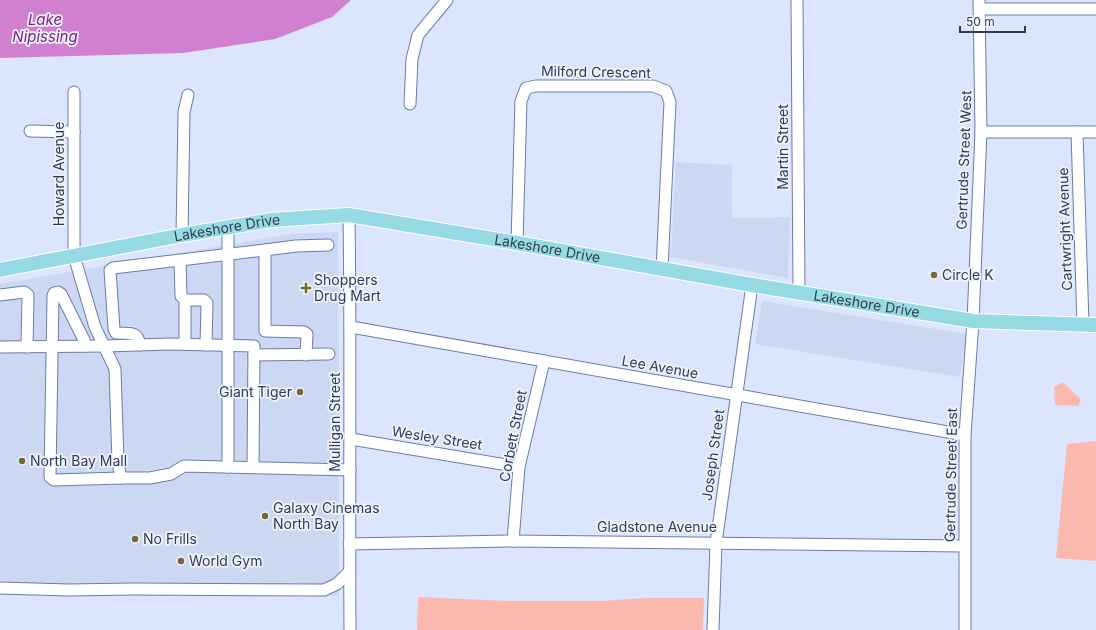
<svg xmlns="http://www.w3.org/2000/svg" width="1096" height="630" font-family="Inter,sans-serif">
	<rect width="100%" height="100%" fill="#dbe5fe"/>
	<g fill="#ccd7f2">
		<path d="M 676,162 L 732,165 L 732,218 L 790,217 L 788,278 L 671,257 Z"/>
		<path d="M 338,232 L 339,596 L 0,595 L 0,284 L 291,234 Z"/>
		<path d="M 762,301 L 967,334 L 960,377 L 755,344 Z"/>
	</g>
	<g fill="#fbb8af">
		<path d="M 1063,382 L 1081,400 L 1078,406 L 1055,405 L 1054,387 Z"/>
		<path d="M 1096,441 L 1096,561 L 1056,558 L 1067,444 Z"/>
		<path d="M 418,597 L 508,601 L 603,601 L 643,598 L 704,598 L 703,630 L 417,630 Z"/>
	</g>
	<path fill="#d180d0" d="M 0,0 L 351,0 L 332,17 L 275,39 L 183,53 L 0,58 Z"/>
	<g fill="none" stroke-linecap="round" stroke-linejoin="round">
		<g stroke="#677cb3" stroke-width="13">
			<g id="minor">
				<path d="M 797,0 L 799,293"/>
				<path d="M 980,9 L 1096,9"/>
				<path d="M 74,92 L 74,256 L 95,327 L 115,369 L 118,463 L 121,478 L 150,478 L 171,474 L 184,466 L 350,470"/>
				<path d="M 410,104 L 412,59 L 418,35 L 447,0"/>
				<path d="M 30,131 L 74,132"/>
				<path d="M 981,132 L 1096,132"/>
				<path d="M 1077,132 L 1083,325"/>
				<path d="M 349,215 C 351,353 349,492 350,630"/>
				<path d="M 228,227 L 228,467"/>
				<path d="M 182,235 L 184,112 L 188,95"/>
				<path d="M 517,243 L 521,101 L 526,88 L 536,86 L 653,86 L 666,91 L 670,102 L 662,269"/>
				<path d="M 180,260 L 181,296 L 185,300 L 185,344"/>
				<path d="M 0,295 L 24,292 L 28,295 L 27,347"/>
				<path d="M 185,300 L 204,300 L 207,303 L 206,345"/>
				<path d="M 351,327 L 965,435"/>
				<path d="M 140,345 C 137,330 130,334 116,333 L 114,329 L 110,270 L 113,268 L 265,250"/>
				<path d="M 85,346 L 84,340 L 61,294 L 58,292 L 54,293 L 53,296 L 50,477 L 54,480 L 121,478"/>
				<path d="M 0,347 L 104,346 L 170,344 L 254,346 L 253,467"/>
				<path d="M 254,355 L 329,354"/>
				<path d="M 306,355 L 307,334 L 304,332 L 265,331 L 265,250 L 296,246 L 328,245"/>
				<path d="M 351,439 L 519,467"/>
				<path d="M 513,541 L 519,467 L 544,361"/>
				<path d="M 349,544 L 513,541 L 964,546"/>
				<path d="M 0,588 L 69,590 L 133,589 L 324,590 L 337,584 L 349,572"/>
				<path d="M 713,630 L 716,543 L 752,285"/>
				<path d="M 965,630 L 965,435 L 973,321 L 981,132 L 979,0"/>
			</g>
		</g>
		<g stroke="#fff" stroke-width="16">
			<g id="major">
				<path id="s1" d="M 0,270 L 182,235 L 271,220 L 349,215 L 517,243 L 752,285 L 973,321 L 1096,325"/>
			</g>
		</g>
		<use href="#minor" stroke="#fff" stroke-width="11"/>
		<use href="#major" stroke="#96dae3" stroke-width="14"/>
	</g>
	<g fill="#7b6736" stroke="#edf3ff" stroke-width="1.5">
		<circle cx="934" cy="275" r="4"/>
		<path d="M304 282h4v4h4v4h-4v4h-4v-4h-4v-4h4z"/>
		<circle cx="300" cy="392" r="4"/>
		<circle cx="22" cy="461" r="4"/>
		<circle cx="265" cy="516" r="4"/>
		<circle cx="135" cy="539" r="4"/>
		<circle cx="181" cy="561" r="4"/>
	</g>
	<g text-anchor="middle" stroke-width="3.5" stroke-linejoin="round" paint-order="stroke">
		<g font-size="14" fill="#323b53" stroke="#edf3ff">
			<text transform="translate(596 72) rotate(1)" y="5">Milford Crescent</text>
			<text transform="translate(783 147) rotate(-90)" y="5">Martin Street</text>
			<text transform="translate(964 160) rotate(-88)" y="5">Gertrude Street West</text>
			<text transform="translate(59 174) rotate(-90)" y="5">Howard Avenue</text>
			<text dy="5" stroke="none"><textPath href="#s1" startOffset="231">Lakeshore Drive</textPath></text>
			<text transform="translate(1065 229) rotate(-92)" y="5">Cartwright Avenue</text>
			<text dy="5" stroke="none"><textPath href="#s1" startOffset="555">Lakeshore Drive</textPath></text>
			<text dy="5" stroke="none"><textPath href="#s1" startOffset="879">Lakeshore Drive</textPath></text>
			<text transform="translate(660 367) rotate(10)" y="5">Lee Avenue</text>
			<text transform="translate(335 422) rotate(-90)" y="5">Mulligan Street</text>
			<text transform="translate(513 436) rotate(-79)" y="5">Corbett Street</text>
			<text transform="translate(437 438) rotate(9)" y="5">Wesley Street</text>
			<text transform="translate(713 455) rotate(-82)" y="5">Joseph Street</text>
			<text transform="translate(951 475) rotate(-89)" y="5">Gertrude Street East</text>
			<text x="657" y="532">Gladstone Avenue</text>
		</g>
		<g font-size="14" fill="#323b53" stroke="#edf3ff" text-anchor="start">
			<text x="942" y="280">Circle K</text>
			<text x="314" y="285">Shoppers<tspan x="314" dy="16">Drug Mart</tspan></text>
			<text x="292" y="397" text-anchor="end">Giant Tiger</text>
			<text x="30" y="466">North Bay Mall</text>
			<text x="273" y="513">Galaxy Cinemas<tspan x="273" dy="16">North Bay</tspan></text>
			<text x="143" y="544">No Frills</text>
			<text x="189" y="566">World Gym</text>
		</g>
		<g font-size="15" font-style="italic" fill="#801e81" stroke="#edf3ff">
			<text x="45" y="25">Lake<tspan x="45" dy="17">Nipissing</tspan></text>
		</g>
	</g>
	<path d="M960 26v6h65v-6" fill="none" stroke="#323b53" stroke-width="2"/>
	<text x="966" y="26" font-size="12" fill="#323b53" stroke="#edf3ff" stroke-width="3" paint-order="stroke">50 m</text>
</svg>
